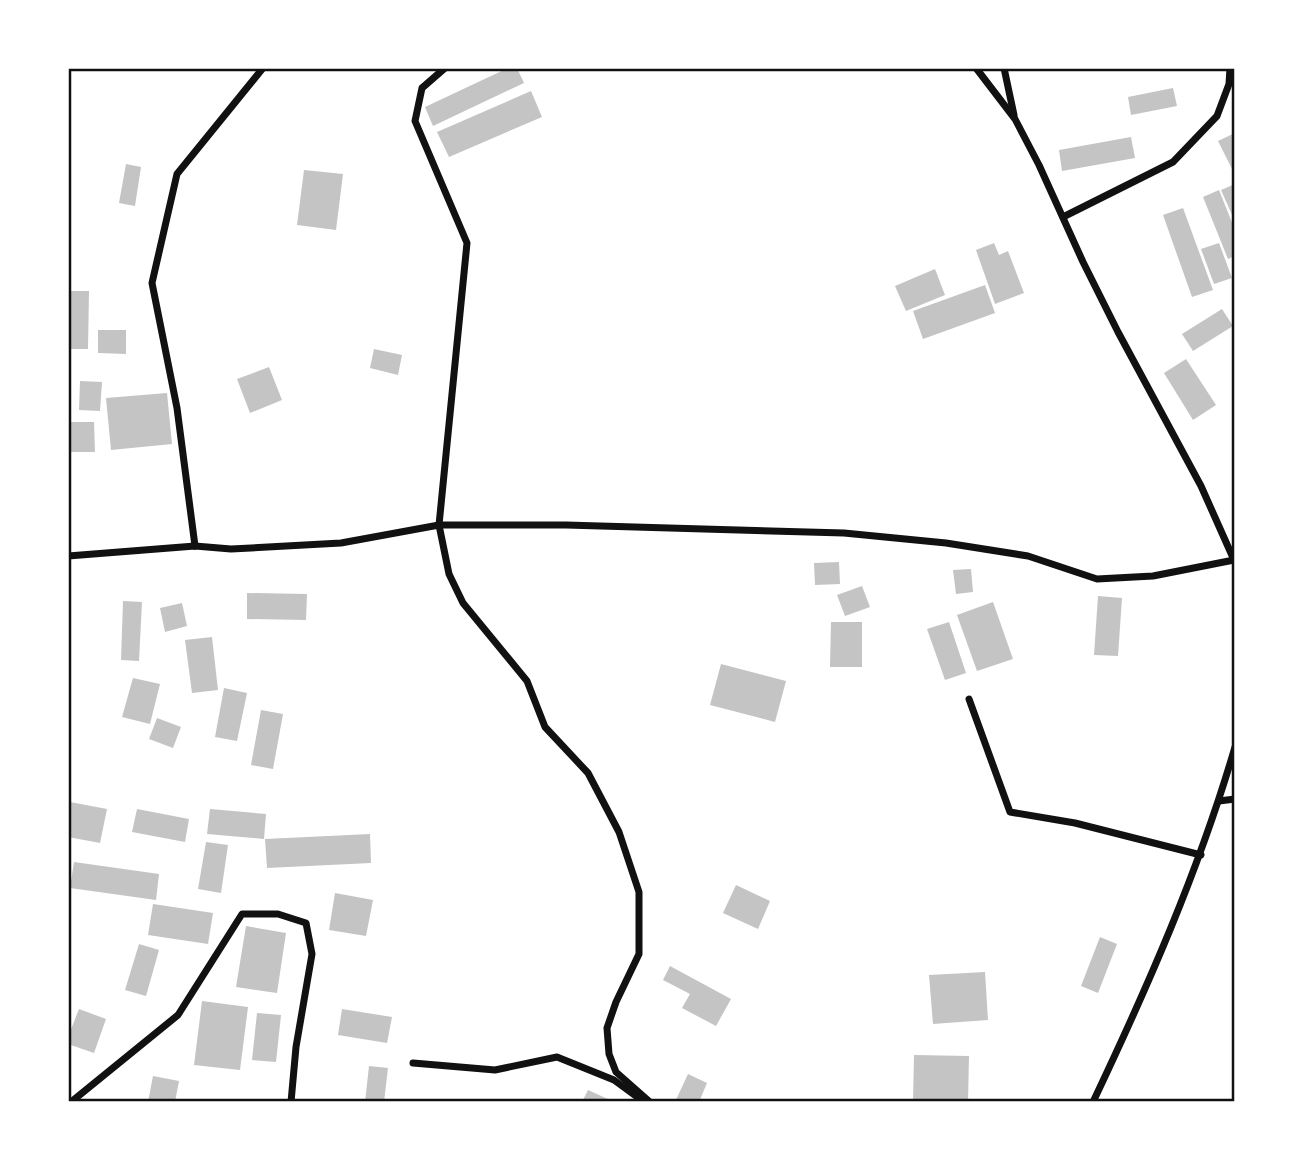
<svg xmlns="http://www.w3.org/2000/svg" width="1303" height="1170" font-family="'Varela Round',sans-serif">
	<rect width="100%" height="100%" fill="#fff"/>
	<g fill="#c4c4c4">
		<path d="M 508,68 L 517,68 L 524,83 L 433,126 L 425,107 Z"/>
		<path d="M 1173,88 L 1177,106 L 1131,115 L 1128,97 Z"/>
		<path d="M 531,91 L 542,117 L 449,157 L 437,132 Z"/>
		<path d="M 1235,133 L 1235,175 L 1218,141 Z"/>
		<path d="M 1131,137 L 1135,158 L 1062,171 L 1059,150 Z"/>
		<path d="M 126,164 L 141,167 L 135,206 L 119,203 Z"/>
		<path d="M 304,170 L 343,174 L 336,230 L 297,225 Z"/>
		<path d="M 1235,184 L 1235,217 L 1233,217 L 1221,190 Z"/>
		<path d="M 1219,190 L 1235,230 L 1235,256 L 1228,259 L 1203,197 Z"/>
		<path d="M 1183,208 L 1213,290 L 1192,297 L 1163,215 Z"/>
		<path d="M 994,243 L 999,255 L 1008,251 L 1024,293 L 995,304 L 976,250 Z"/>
		<path d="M 1219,243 L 1232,278 L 1214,284 L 1201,249 Z"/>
		<path d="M 935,269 L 945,295 L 906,311 L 895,286 Z"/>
		<path d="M 985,285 L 995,313 L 923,339 L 913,311 Z"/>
		<path d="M 68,291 L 89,291 L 88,349 L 68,349 Z"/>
		<path d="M 1222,309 L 1233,326 L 1193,351 L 1182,334 Z"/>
		<path d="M 98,330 L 126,330 L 126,354 L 98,353 Z"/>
		<path d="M 374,349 L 402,355 L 398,375 L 370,368 Z"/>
		<path d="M 1186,359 L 1216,405 L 1193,420 L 1164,373 Z"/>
		<path d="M 269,367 L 282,400 L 250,413 L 237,379 Z"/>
		<path d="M 80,381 L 102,382 L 100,411 L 79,410 Z"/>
		<path d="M 167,393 L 172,444 L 111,450 L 106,398 Z"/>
		<path d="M 68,422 L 94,422 L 95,452 L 68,452 Z"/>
		<path d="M 839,562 L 840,584 L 815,585 L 814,563 Z"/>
		<path d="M 971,569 L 973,592 L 956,594 L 953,570 Z"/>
		<path d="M 862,586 L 870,607 L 845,616 L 837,595 Z"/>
		<path d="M 247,593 L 307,594 L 306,620 L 247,619 Z"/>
		<path d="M 1098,596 L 1122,598 L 1118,656 L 1094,655 Z"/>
		<path d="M 123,601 L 142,602 L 139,661 L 121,660 Z"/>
		<path d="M 993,602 L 1013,659 L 977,671 L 957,615 Z"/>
		<path d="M 182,603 L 187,626 L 165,632 L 160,608 Z"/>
		<path d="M 831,622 L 862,622 L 862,667 L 830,667 Z"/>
		<path d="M 949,622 L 966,673 L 945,680 L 927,629 Z"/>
		<path d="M 212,637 L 218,690 L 192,693 L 185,640 Z"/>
		<path d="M 721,664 L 786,681 L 775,722 L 710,705 Z"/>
		<path d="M 133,678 L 160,684 L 150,724 L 122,717 Z"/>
		<path d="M 224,688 L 247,693 L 237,741 L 215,737 Z"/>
		<path d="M 261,710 L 283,714 L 273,769 L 251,765 Z"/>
		<path d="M 157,718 L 181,727 L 173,748 L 149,739 Z"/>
		<path d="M 70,802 L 107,809 L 100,843 L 68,837 Z"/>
		<path d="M 137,809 L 189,819 L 185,842 L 132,832 Z"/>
		<path d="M 210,809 L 266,814 L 264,839 L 207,834 Z"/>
		<path d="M 370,834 L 371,863 L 267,868 L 265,839 Z"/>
		<path d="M 206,842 L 228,845 L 221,893 L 198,889 Z"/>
		<path d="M 74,862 L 159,874 L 156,900 L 70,888 Z"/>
		<path d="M 736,885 L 770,901 L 758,929 L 723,913 Z"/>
		<path d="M 335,893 L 373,900 L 366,936 L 329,930 Z"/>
		<path d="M 153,904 L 213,913 L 208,944 L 148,935 Z"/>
		<path d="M 246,926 L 286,933 L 277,993 L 236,987 Z"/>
		<path d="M 1100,937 L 1117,944 L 1098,993 L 1081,986 Z"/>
		<path d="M 139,944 L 159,950 L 146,996 L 125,990 Z"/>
		<path d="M 670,966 L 731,999 L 716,1026 L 682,1008 L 690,994 L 663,980 Z"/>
		<path d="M 985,972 L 988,1020 L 933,1024 L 929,975 Z"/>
		<path d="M 202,1001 L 248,1007 L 240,1070 L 194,1065 Z"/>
		<path d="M 79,1009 L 106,1019 L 94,1053 L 68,1044 L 68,1037 Z"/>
		<path d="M 342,1009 L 392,1017 L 387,1043 L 338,1035 Z"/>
		<path d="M 257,1013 L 281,1015 L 276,1062 L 252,1060 Z"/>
		<path d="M 914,1055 L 969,1056 L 968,1102 L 913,1102 Z"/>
		<path d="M 369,1066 L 388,1068 L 384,1102 L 365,1102 Z"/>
		<path d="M 688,1074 L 707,1083 L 699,1102 L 675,1102 Z"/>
		<path d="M 153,1076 L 179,1081 L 175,1102 L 148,1102 Z"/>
		<path d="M 588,1090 L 610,1100 L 609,1102 L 582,1102 Z"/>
	</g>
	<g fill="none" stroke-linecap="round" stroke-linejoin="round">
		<g stroke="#111" stroke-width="7">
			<path d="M 445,68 L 422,88 L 415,121 L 467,243 L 439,525 L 449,574 L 463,603 L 527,681 L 545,727 L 588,773 L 619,832 L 639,892 L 639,954 L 616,1002 L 607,1028 L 609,1054 L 616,1072 L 650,1102"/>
			<path d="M 976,68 L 1015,119 L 1039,165 L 1083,262 L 1118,332 L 1201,486 L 1234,560"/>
			<path d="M 1004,68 L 1014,115"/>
			<path d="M 1063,217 L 1173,162 L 1217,116 L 1229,84 L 1230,68"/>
			<path d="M 195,546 L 177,408 L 152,283 L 177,174 L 263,68"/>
			<path d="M 68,556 L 195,546 L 231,549 L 341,543 L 439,525 L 566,525 L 844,533 L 946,543 L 1028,556 L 1097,579 L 1153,576 L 1234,560 L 1235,556"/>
			<path d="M 969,699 L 1010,812 L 1075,823 L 1201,855"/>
			<path d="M 1219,801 L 1235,799"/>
			<path d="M 413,1063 L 495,1070 L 557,1057 L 614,1080 L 644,1102"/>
			<path d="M 71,1102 L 178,1015 L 242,914 L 278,914 L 306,923 L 312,954 L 296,1047 L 291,1102"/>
			<path d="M 1093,1102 C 1148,986 1199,870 1235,747"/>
		</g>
	</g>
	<rect width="1303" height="1170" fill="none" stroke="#ffffff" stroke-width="140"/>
	<rect x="70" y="70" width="1163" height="1030" fill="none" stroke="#111" stroke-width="2.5"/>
</svg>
